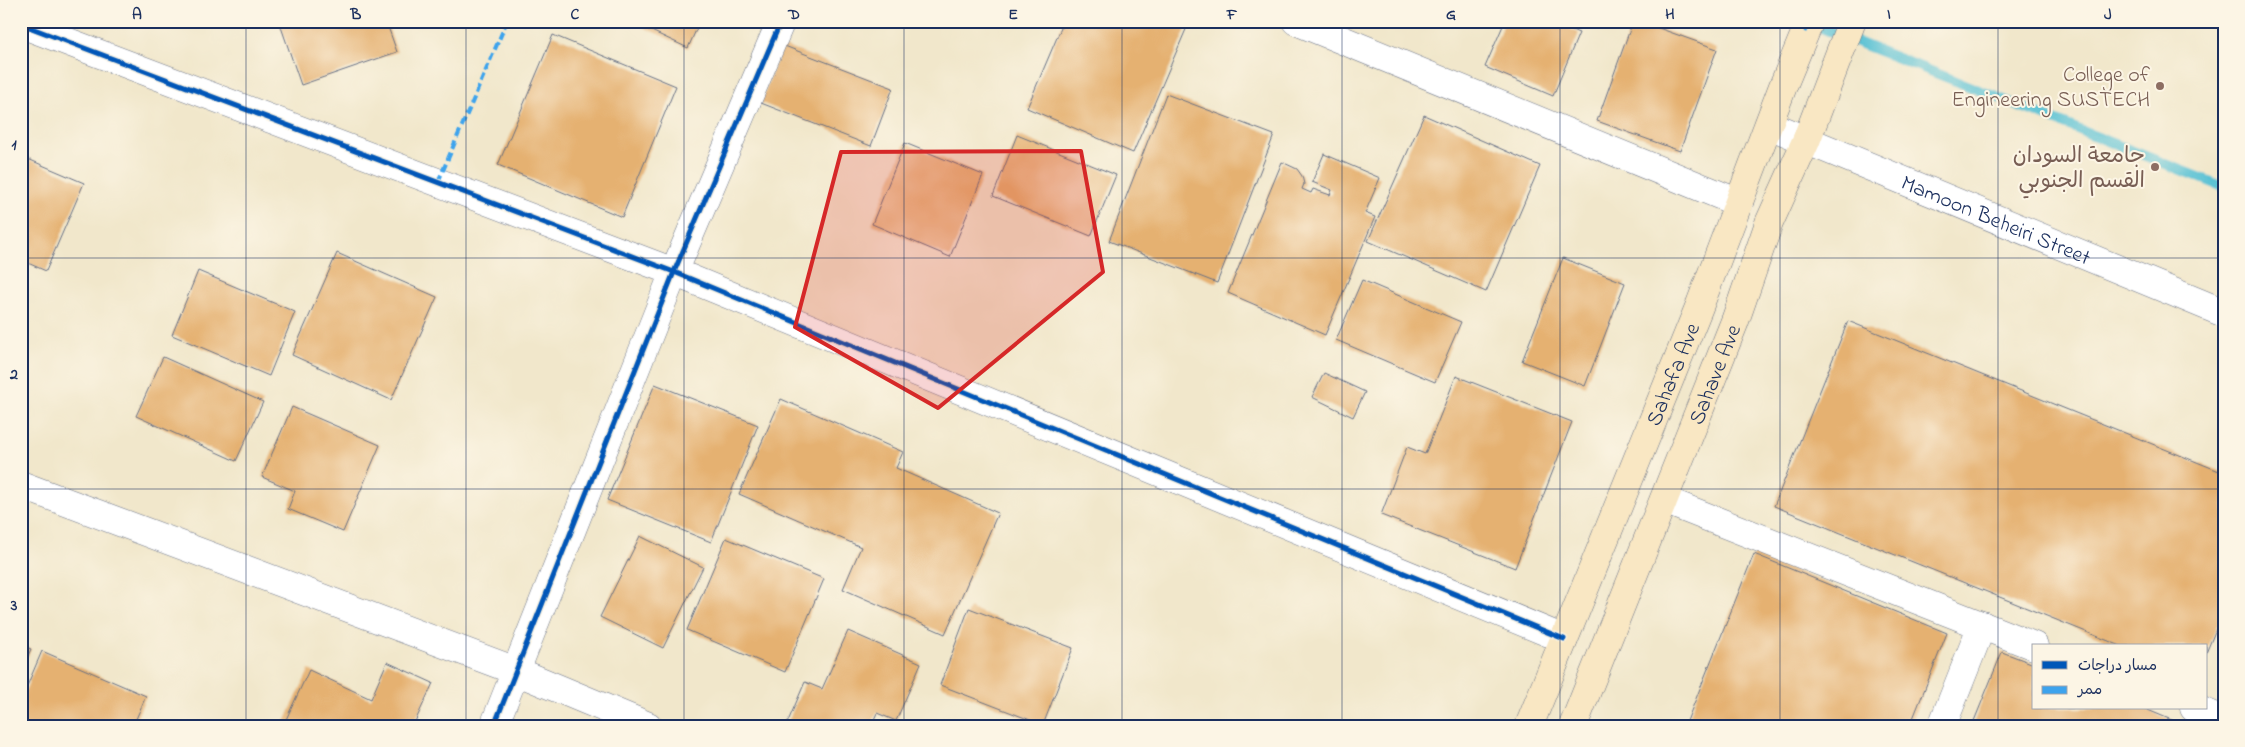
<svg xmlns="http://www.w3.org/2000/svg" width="2245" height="747" font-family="'Indie Flower','Playpen Sans Arabic',sans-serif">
	<rect width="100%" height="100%" fill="#fcf5e5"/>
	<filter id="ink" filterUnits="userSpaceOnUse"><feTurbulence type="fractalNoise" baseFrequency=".02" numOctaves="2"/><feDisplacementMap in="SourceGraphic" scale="10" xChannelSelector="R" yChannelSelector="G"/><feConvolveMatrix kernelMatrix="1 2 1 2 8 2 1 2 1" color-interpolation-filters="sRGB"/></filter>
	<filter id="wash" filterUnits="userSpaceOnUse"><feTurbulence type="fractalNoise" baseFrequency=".0096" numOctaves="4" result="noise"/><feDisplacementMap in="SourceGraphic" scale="20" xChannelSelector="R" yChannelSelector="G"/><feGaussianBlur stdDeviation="1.12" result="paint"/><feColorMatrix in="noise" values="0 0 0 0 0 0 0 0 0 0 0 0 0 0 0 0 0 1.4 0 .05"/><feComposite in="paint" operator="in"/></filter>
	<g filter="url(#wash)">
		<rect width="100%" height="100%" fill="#f1e7cb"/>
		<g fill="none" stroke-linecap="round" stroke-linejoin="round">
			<path stroke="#58c1d4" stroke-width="10" d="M 1809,23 L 2224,187"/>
		</g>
		<g id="blocks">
			<g fill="#e5b171">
				<path d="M 279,21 L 386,21 L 397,52 L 301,85 Z"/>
				<path d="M 630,21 L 700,21 L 688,48 Z"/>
				<path d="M 1064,21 L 1174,21 L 1187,27 L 1133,153 L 1027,108 Z"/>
				<path d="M 1505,21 L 1551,21 L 1579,33 L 1553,96 L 1485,67 Z"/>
				<path d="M 1633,21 L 1639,21 L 1717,49 L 1680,151 L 1597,121 Z"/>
				<path d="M 553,35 L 676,86 L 622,217 L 498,165 Z"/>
				<path d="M 782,45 L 893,88 L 871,146 L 761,103 Z"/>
				<path d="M 1166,94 L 1274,135 L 1217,283 L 1109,241 Z"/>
				<path d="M 1424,115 L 1540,166 L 1486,292 L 1368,241 Z"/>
				<path d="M 1017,135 L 1116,175 L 1091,236 L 993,196 Z"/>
				<path d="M 905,143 L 983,175 L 950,257 L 872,224 Z"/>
				<path d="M 1324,154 L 1380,178 L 1365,213 L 1375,217 L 1325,335 L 1228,293 L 1282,162 L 1297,169 L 1302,176 L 1304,184 L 1302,189 L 1311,193 L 1313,189 L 1330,195 L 1332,190 L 1312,182 Z"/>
				<path d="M 21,156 L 84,183 L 46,271 L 21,260 Z"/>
				<path d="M 337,253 L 437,297 L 391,400 L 292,355 Z"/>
				<path d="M 1563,258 L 1625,283 L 1585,386 L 1522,361 Z"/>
				<path d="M 198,271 L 295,312 L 269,376 L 172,335 Z"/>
				<path d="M 1362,280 L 1461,322 L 1435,382 L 1336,340 Z"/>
				<path d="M 1848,321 L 2224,473 L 2224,610 L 2206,653 L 2206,646 L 2121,646 L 1774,506 Z"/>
				<path d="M 163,357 L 263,402 L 236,461 L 136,416 Z"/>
				<path d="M 1324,373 L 1365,392 L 1353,417 L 1312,397 Z"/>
				<path d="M 1456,376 L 1572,422 L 1515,568 L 1381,515 L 1407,447 L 1425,454 Z"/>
				<path d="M 655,384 L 758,425 L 711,542 L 607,500 Z"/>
				<path d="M 781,399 L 903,452 L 896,468 L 998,513 L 945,634 L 843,589 L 861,547 L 739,494 Z"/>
				<path d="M 292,407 L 380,445 L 343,532 L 288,509 L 295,491 L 262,477 Z"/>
				<path d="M 640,536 L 703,567 L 663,648 L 600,617 Z"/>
				<path d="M 726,538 L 824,579 L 785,672 L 687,630 Z"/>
				<path d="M 1754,554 L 1947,633 L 1910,726 L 1685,726 Z"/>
				<path d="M 969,608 L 1073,648 L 1043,725 L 940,685 Z"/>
				<path d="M 848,631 L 921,663 L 896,721 L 877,713 L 871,726 L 786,726 L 805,682 L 822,689 Z"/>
				<path d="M 21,645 L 31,649 L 21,671 Z"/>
				<path d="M 42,651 L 146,696 L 133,726 L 21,726 L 21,700 Z"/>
				<path d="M 2002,652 L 2034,664 L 2034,708 L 2143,708 L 2186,726 L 1972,726 Z"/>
				<path d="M 387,662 L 433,683 L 413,726 L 283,726 L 309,670 L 371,699 Z"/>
			</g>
		</g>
	</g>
	<g filter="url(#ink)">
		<use href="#blocks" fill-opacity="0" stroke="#666f84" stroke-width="1"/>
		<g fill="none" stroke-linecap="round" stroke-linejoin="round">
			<g stroke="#666f84" stroke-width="29">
				<g id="minor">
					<path d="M 1296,21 L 1739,203"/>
					<path d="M 21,24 L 674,272 L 1564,639"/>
					<path d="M 21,485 L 516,671 L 648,726"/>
					<path d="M 1664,500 L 2034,646"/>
					<path d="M 2194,708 L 2224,720"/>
					<path d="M 494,726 L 674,272 L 781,21"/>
					<path d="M 1942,726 L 1982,625"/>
				</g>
			</g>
			<g stroke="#666f84" stroke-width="29">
				<g id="tertiary">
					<path id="s1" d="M 1769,125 L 2224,313"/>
				</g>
			</g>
			<g stroke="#666f84" stroke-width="29">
				<g id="secondary">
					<path id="s2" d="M 1529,726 L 1699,307 L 1783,86 L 1810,21"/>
					<path id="s3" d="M 1573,726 L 1735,321 L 1769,223 L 1806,141 L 1852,21"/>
				</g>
			</g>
			<use href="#minor" stroke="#fff" stroke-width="28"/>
			<use href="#tertiary" stroke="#fff" stroke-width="28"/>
			<use href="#secondary" stroke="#f9e7c3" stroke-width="28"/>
			<g stroke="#3da3ed" stroke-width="4" stroke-dasharray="8 4" stroke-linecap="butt">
				<path d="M 1782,21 L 1807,31"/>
				<path d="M 438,182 L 507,21"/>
			</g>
			<g stroke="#fcf5e5" stroke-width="8">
				<g id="cycleway">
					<path d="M 21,24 L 674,272 L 1564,639"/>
					<path d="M 494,726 L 674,272 L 781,21"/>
				</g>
			</g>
			<use href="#cycleway" stroke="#0057b8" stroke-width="5"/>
		</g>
	</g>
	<path fill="#d62828" fill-opacity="0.2" stroke="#d62828" stroke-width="4" stroke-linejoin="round" d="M 1081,151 L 1103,272 L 938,408 L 795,327 L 841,152 Z"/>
	<path fill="none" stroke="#1b2f5e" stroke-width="1" stroke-opacity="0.55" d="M 246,21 L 246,726M 466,21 L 466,726M 684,21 L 684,726M 904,21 L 904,726M 1122,21 L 1122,726M 1342,21 L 1342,726M 1560,21 L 1560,726M 1780,21 L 1780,726M 1998,21 L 1998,726M 21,258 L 2224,258M 21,489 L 2224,489"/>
	<g fill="#8d6e63" stroke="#fcf5e5" stroke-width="2">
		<circle cx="2160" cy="86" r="5"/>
		<circle cx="2155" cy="167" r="5"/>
	</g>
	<g text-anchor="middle" stroke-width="4" stroke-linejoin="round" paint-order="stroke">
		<g font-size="22" fill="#785e54" stroke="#fcf5e5" text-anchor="end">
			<text x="2150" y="81">College of<tspan x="2150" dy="25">Engineering SUSTECH</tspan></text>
			<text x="2145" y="162">جامعة السودان<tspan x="2145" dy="25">القسم الجنوبي</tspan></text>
		</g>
		<g font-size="22" fill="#1b2f5e" stroke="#fcf5e5">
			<text dy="8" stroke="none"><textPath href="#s1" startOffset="246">Mamoon Beheiri Street</textPath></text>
			<text dy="8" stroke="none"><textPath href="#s2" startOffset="380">Sahafa Ave</textPath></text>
			<text dy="8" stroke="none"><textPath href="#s3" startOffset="379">Sahave Ave</textPath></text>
		</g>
	</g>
	<rect width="2245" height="747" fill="none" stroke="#fcf5e5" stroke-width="55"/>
	<rect x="2032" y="644" width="175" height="65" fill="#fcf5e5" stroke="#a2a6af"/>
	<rect x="2042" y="661" width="25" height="8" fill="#0057b8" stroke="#a2a6af"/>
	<text x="2078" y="670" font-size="15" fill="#1b2f5e">مسار دراجات</text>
	<rect x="2042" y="686" width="25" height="8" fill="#3da3ed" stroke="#a2a6af"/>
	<text x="2078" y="694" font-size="15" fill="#1b2f5e">ممر</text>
	<rect x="28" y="28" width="2190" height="692" fill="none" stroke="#1b2f5e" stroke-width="2"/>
	<g font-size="16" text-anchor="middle" font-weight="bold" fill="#1b2f5e">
		<text x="137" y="19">A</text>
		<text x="356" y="19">B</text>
		<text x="575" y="19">C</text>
		<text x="794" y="19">D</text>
		<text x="1013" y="19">E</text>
		<text x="1232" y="19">F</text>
		<text x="1451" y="19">G</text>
		<text x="1670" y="19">H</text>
		<text x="1889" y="19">I</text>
		<text x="2108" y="19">J</text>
		<text x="14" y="149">1</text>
		<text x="14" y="379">2</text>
		<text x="14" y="610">3</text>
	</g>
</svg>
